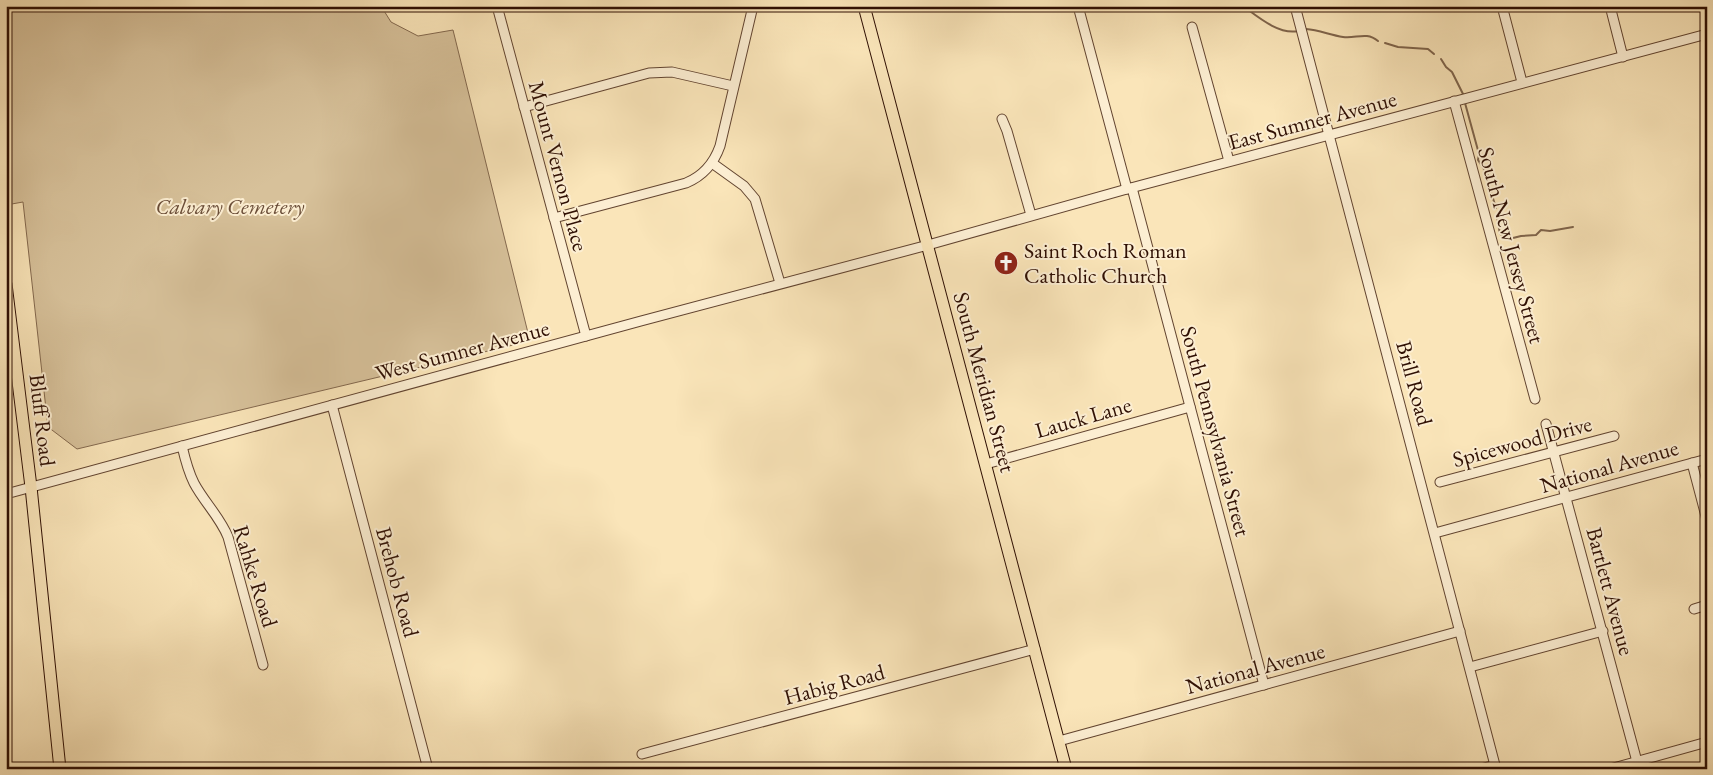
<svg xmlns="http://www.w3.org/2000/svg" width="1713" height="775" font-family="'EB Garamond',serif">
	<rect width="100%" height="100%" fill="#fae5b9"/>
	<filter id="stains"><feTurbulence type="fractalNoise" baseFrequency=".004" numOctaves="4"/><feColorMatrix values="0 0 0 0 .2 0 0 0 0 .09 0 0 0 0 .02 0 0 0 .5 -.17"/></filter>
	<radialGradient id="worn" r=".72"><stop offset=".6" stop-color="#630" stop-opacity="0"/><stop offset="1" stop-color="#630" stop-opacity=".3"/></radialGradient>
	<path fill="#d7c19a" stroke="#83684e" d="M 6,6 L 381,6 L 391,22 L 418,36 L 453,30 L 530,341 L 77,449 L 48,427 L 23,202 L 6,205 Z"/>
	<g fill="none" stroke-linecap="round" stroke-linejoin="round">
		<g stroke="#7f644b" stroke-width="2">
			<path d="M 1243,6 C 1258,17 1279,35 1298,31"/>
			<path d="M 8,11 L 18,6"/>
			<path d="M 1306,29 C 1319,30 1330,35 1343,37 C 1356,39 1366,31 1378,41"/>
			<path d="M 1385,43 L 1398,47 L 1428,49 L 1434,54"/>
			<path d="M 1441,59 L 1446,67 L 1452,72 L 1463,94"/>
			<path d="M 1465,103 L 1479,154 L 1478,160 L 1489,177 L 1489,183"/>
			<path d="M 1491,192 L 1496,208"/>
			<path d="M 1497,217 L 1500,234 L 1509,239 L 1521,236 L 1536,235 L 1541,230 L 1550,231 L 1573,227"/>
		</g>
		<g stroke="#624430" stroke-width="11">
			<g id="minor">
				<path d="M 497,6 L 586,336"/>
				<path d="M 1078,6 L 1127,189"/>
				<path d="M 1295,6 L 1496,769"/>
				<path d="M 1502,6 L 1522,82"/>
				<path d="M 1610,6 L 1623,57"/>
				<path d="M 1192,27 L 1229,161"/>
				<path d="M 1454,101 L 1535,399"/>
				<path d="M 524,107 L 649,73 L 672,72 L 733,86"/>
				<path d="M 1002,119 L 1007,131 L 1031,215"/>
				<path d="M 712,163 L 744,186 L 755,199 L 780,283"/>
				<path d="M 1132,188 L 1264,685"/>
				<path d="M 554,218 L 686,183 C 703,176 714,163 720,146 L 753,6"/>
				<path d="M 332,405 L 428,769"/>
				<path d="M 1546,424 L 1639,769"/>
				<path d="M 182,446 C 185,459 188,471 194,483 C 204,502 220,517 228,537 L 263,665"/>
				<path d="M 1692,463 L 1707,520"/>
				<path d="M 986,464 L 1190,407"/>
				<path d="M 1440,482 L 1614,436"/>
				<path d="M 6,494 L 641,321 L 928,245 L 1127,189 L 1707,34"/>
				<path d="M 1435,533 L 1707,459"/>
				<path d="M 1694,609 L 1707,605"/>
				<path d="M 1470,667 L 1603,631"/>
				<path d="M 1059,741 L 1460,631"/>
				<path d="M 642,754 L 1035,649"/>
				<path d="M 1481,769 L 1495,765"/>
				<path d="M 1610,769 L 1707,742"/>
			</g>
		</g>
		<g stroke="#2f0f03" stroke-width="13">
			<g id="major">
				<path d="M 864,6 L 1066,769"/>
				<path d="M 6,284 L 31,487 L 60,769"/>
			</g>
		</g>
		<use href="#minor" stroke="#fceed2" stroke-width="9"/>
		<use href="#major" stroke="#fae5b9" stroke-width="11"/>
	</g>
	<defs>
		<g id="church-disc" transform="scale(1.25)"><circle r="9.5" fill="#8f2418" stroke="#fceed2"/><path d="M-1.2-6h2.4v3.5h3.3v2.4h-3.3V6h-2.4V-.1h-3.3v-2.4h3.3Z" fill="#fff"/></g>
	</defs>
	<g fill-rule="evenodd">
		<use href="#church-disc" x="1006" y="263"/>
	</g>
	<g text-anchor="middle" stroke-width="4" stroke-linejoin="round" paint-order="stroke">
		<g font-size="22" fill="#2f0f03" stroke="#fceed2">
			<text transform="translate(1312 120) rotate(-15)" y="8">East Sumner Avenue</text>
			<text transform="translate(559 166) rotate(75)" y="8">Mount Vernon Place</text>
			<text transform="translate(1512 245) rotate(75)" y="8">South New Jersey Street</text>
			<text transform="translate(462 350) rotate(-15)" y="8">West Sumner Avenue</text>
			<text transform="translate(985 382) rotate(75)" y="8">South Meridian Street</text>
			<text transform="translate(1415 383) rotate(75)" y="8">Brill Road</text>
			<text transform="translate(1083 417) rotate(-16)" y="8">Lauck Lane</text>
			<text transform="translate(43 420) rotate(83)" y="8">Bluff Road</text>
			<text transform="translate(1216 431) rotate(75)" y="8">South Pennsylvania Street</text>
			<text transform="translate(1522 441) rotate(-15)" y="8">Spicewood Drive</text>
			<text transform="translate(1609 466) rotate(-16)" y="8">National Avenue</text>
			<text transform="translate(256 576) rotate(73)" y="8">Rahke Road</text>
			<text transform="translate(398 582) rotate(75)" y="8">Brehob Road</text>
			<text transform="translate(1611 591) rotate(75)" y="8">Bartlett Avenue</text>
			<text transform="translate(1255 668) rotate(-15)" y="8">National Avenue</text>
			<text transform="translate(834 684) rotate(-15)" y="8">Habig Road</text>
		</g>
		<g font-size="22" font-style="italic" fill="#6a4d38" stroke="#fceed2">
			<text x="230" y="214">Calvary Cemetery</text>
		</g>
		<g font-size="22" fill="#2f0f03" stroke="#fceed2" text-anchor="start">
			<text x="1024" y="258">Saint Roch Roman<tspan x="1024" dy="25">Catholic Church</tspan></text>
		</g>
	</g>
	<rect width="1713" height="775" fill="none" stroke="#fae5b9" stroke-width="25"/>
	<rect x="8" y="8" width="1698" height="760" fill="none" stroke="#2f0f03" stroke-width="2.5"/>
	<rect x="12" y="12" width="1688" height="750" fill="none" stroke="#2f0f03"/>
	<rect width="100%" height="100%" filter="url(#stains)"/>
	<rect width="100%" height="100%" fill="url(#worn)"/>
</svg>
